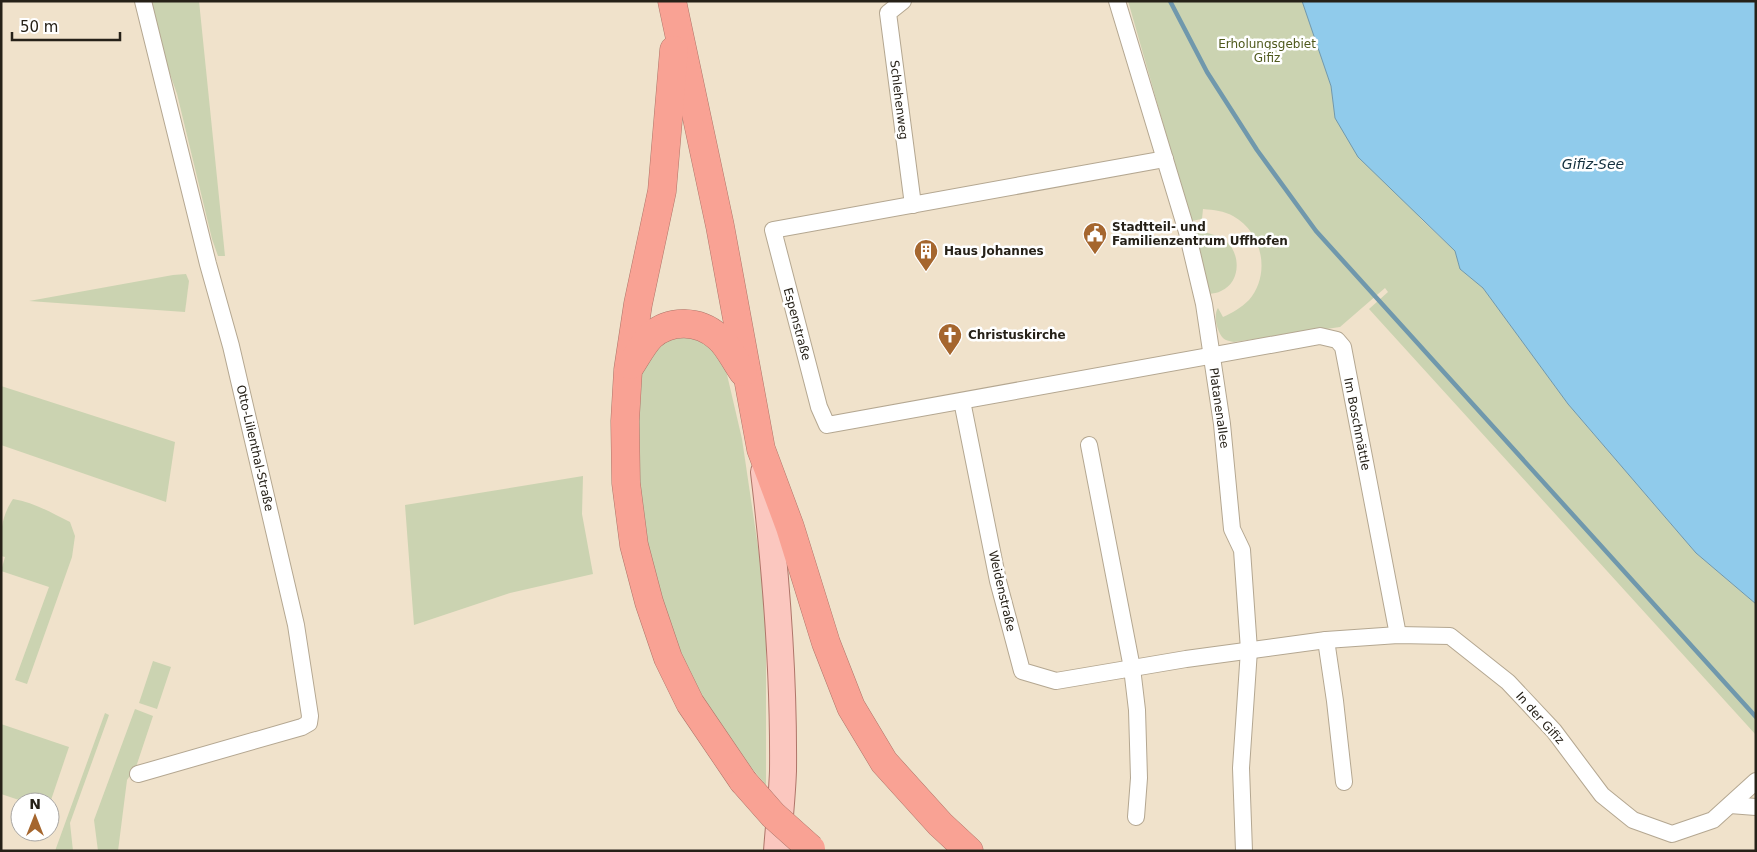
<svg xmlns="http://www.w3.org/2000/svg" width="1757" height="852" font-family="'DejaVu Sans',sans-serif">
	<rect width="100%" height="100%" fill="#f0e2cb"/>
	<g fill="#cbd3b1">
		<path d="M 151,1 L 199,1 L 225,256 L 218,256 L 212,239 L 177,94 L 169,71 Z"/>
		<path d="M 1128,1 L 1302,1 L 1331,86 L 1335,118 L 1422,220 L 1455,251 L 1460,269 L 1483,288 L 1568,404 L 1696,553 L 1756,604 L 1756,735 L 1369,309 L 1388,292 L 1385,288 L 1340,327 L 1234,342 C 1230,341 1226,341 1223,338 C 1217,332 1213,315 1218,308 L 1223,317 C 1232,313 1241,308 1249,300 C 1271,275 1263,232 1233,216 C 1224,211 1214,210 1203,209 L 1202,219 L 1191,221 Z"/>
		<path d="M 1204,232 C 1211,234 1220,236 1226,241 C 1241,254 1241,282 1221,291 C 1218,293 1213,293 1209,294 L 1194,233 Z"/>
		<path d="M 186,274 L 189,281 L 185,312 L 29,301 L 173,275 Z"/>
		<path d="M 687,328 L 722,353 L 742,439 L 766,601 L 766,785 L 739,753 L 705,704 L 670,638 L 649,564 L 633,477 L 639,383 L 651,343 Z"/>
		<path d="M 1,386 L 175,442 L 166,502 L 1,445 Z"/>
		<path d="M 583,476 L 582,514 L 593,574 L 510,593 L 414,625 L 405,505 Z"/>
		<path d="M 13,499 C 33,502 52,513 70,522 L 75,536 L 72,557 L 27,684 L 15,680 L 49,587 L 1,571 L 5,557 L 1,556 C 1,532 0,519 13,499 Z"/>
		<path d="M 153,661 L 171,667 L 157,709 L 139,703 Z"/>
		<path d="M 135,709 L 153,716 L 136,767 L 127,780 L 118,851 L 98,851 L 94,820 Z"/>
		<path d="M 105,713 L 109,715 L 70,823 L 73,851 L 55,851 Z"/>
		<path d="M 1,724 L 69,747 L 50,803 L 25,802 L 1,794 Z"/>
	</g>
	<path fill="#90cbeb" stroke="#7098ac" d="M 1302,1 L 1756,1 L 1756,604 L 1696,553 L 1568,404 L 1483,288 L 1460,269 L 1455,251 L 1358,157 L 1335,118 L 1331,86 Z"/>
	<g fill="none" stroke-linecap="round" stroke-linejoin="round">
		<path stroke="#7098ac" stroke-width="4.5" d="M 1170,1 L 1207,72 L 1257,150 L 1316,231 L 1756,717"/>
		<g stroke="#b4a791" stroke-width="18">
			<g id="street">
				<path d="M 903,1 L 888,13 L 913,205"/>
				<path d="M 1117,1 L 1187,232 L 1204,304 L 1222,424 L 1232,529 L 1242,550 L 1249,650 L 1241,768 L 1244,851"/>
				<path d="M 1165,159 L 773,230 L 819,407 L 827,425 L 1320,336 L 1337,340 L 1343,347 L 1398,635"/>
				<path d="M 962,401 L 998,581 L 1022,671 L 1056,681 L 1186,659 L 1326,640 L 1398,635 L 1450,636 L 1508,682 L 1554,731 L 1602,795 L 1633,820 L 1672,834 L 1713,820 L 1756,781"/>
				<path d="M 1089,445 L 1132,668 L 1137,710 L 1139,778 L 1136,817"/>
				<path d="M 1326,640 L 1335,701 L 1344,782"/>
				<path d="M 138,774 L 302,727 L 309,723 L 310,716 L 296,625 L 231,346 L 208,264 L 143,1"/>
				<path d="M 1730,805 L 1756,807"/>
			</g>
		</g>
		<g stroke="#af7569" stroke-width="28">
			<path id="primary" d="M 764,472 C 776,572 784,671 783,771 C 782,798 779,824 777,851"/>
		</g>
		<g stroke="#af7569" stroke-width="29">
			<g id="highway">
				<path d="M 672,1 L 720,226 L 761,449 L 790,527 L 826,643 L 851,707 L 884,762 L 940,824 L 969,851"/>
				<path d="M 674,50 L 662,191 L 638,304 L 628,370 L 625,421 L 626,483 L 634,545 L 649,602 L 668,658 L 690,703 L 743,781"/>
				<path d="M 631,365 C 637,356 643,344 651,336 C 670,319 699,320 718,337 C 728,345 735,361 743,372"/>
			</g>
		</g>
		<use href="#street" stroke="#fff" stroke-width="16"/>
		<use href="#primary" stroke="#fbc7bf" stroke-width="26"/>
		<use href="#highway" stroke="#f9a294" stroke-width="28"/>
		<g stroke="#af7569" stroke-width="29" stroke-linecap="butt">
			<path id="highway-bridge" d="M 743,781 L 773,815 L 811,849"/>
		</g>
		<use href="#highway-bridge" stroke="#f9a294" stroke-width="28"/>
	</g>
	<defs>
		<g id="civic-pin" transform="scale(1.25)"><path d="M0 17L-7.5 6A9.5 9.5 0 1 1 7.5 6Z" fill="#a5662e" stroke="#fff"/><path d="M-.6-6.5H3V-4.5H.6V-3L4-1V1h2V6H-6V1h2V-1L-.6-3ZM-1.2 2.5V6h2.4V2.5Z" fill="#fff"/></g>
		<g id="building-pin" transform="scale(1.25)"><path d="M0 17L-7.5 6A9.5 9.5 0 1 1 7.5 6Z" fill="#a5662e" stroke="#fff"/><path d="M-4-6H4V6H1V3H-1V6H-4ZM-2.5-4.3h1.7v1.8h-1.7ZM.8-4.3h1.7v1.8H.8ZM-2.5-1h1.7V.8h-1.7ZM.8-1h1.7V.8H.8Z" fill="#fff"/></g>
		<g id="church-pin" transform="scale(1.25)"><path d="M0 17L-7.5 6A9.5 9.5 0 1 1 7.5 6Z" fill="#a5662e" stroke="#fff"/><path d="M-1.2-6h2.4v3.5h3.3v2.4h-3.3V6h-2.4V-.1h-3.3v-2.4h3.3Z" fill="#fff"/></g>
	</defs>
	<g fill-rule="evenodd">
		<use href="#civic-pin" x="1095" y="234"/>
		<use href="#building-pin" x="926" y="251"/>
		<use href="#church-pin" x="950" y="335"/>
	</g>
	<g text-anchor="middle" stroke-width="5" stroke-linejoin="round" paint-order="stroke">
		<g font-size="12" fill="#4f591c" stroke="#fff">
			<text x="1267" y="48">Erholungsgebiet<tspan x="1267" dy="14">Gifiz</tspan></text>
		</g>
		<g font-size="12" fill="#262118" stroke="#fff">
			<text transform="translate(899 100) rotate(83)" y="4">Schlehenweg</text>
			<text transform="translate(797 324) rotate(75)" y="4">Espenstraße</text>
			<text transform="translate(1219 408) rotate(82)" y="4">Platanenallee</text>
			<text transform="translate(1357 424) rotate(79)" y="4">Im Boschmättle</text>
			<text transform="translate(255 448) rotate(77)" y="4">Otto-Lilienthal-Straße</text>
			<text transform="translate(1002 591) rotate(77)" y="4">Weidenstraße</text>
			<text transform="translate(1540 718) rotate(48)" y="4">In der Gifiz</text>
		</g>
		<g font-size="12" font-weight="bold" fill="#262118" stroke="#fff" text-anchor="start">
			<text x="1112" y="231">Stadtteil- und<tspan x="1112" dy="14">Familienzentrum Uffhofen</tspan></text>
			<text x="944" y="255">Haus Johannes</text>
			<text x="968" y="339">Christuskirche</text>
		</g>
		<g font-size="14" font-style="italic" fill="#132f3d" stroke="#fff">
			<text x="1593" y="169">Gifiz-See</text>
		</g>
	</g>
	<rect width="1757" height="852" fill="none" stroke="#262118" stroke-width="5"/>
	<g transform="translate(35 817)"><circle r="24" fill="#ffffff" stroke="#a8a6a3"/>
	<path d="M0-4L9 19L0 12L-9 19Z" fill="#a5662e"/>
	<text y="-8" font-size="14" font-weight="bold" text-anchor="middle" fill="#262118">N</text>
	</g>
	<path d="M12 32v8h108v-8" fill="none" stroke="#262118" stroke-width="2.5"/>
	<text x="20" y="32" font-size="15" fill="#262118" stroke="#ffffff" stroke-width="4" paint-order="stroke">50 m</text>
</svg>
